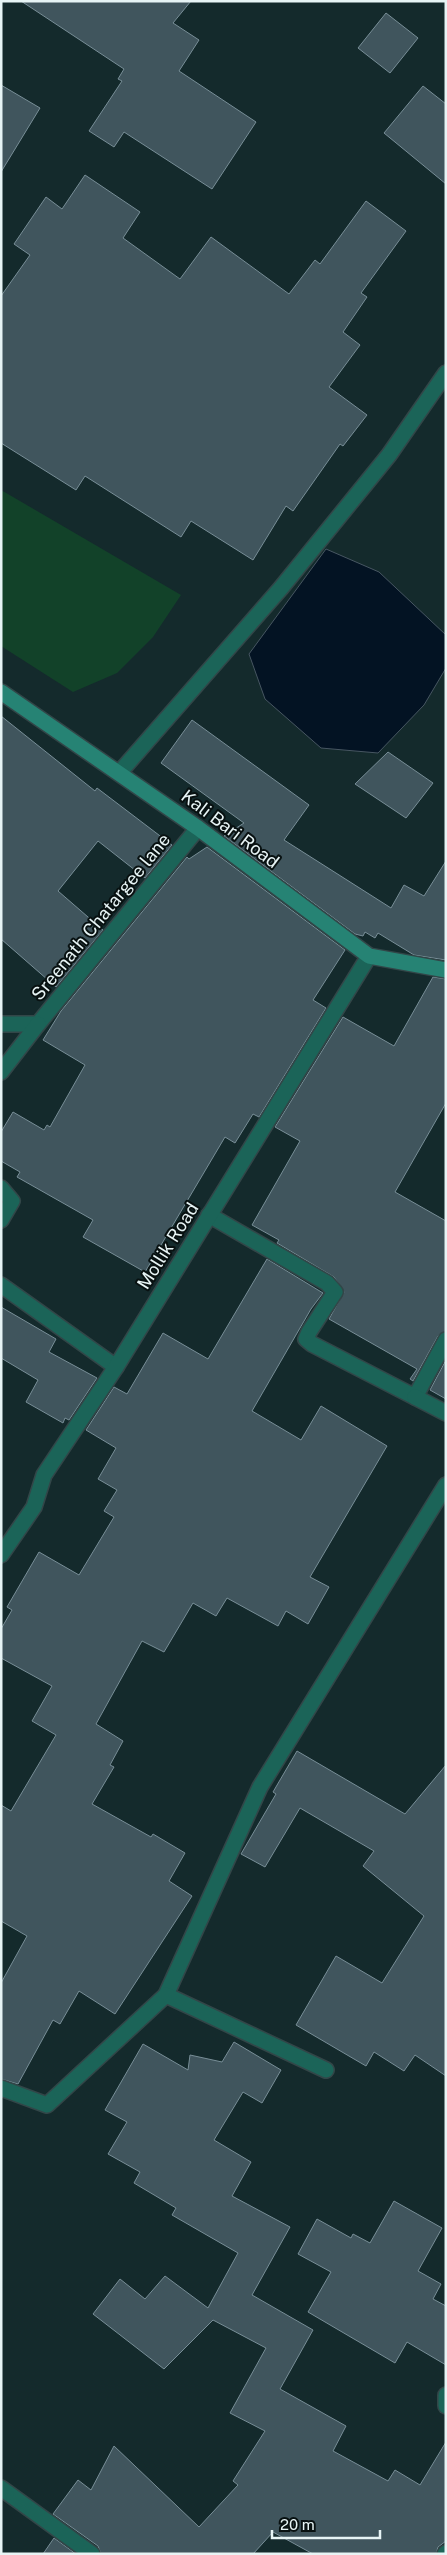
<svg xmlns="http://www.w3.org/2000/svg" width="447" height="2555" font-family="'Public Sans',sans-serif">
	<rect width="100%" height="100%" fill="#142a2c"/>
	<path fill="#124229" d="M 1,490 L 181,595 L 153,637 L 117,673 L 73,692 L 1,646 Z"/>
	<path fill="#031323" stroke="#475662" d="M 326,549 L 379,572 L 446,635 L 446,668 L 424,705 L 378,753 L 321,748 L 265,699 L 249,654 Z"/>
	<g fill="#40555d" stroke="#788e97">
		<path d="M 21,1 L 191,1 L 173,23 L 199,40 L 179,71 L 256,122 L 212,189 L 124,132 L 114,147 L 89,131 L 122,81 L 118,79 L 124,69 Z"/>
		<path d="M 386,13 L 418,38 L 390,73 L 358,48 Z"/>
		<path d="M 1,85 L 40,108 L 1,172 Z"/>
		<path d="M 423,86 L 446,104 L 446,184 L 384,133 Z"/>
		<path d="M 85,175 L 140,212 L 123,238 L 180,279 L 211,237 L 289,294 L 315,260 L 320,264 L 366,201 L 406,231 L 361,293 L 367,297 L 343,332 L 360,345 L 329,387 L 367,415 L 343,446 L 340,444 L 293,511 L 286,506 L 253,560 L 191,521 L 181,537 L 85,476 L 76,490 L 1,443 L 1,296 L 30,255 L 14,244 L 46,197 L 62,209 Z"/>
		<path d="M 1,716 L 95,791 L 97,788 L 172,845 L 145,878 L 98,841 L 58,891 L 103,930 L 56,987 L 1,939 Z"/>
		<path d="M 192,720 L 309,805 L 284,840 L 391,908 L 404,885 L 424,896 L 446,861 L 446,960 L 414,955 L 378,933 L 375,938 L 365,932 L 363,936 L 355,934 L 224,836 L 244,823 L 161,763 Z"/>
		<path d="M 388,752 L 433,783 L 406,818 L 355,784 Z"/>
		<path d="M 207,847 L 345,950 L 313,1000 L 326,1008 L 259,1117 L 253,1114 L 235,1143 L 225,1137 L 145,1272 L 83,1237 L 93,1220 L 17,1177 L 20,1172 L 1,1161 L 1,1132 L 13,1112 L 44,1130 L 47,1125 L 50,1127 L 85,1065 L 43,1040 L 61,1011 L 187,857 L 189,859 Z"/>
		<path d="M 433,977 L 446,979 L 446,1103 L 395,1192 L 446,1221 L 446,1331 L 438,1336 L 413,1381 L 410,1379 L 417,1369 L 329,1319 L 344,1292 L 334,1277 L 277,1243 L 279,1240 L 252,1225 L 300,1141 L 275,1127 L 343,1017 L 394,1046 Z"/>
		<path d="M 267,1259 L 323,1293 L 311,1309 L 252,1411 L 301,1440 L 321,1406 L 387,1446 L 310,1577 L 329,1587 L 308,1624 L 286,1611 L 278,1626 L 227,1598 L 216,1616 L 193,1603 L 164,1652 L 142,1641 L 96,1724 L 123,1741 L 110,1765 L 114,1767 L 92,1804 L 151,1837 L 153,1834 L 185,1853 L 169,1881 L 192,1896 L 115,2014 L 79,1991 L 60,2024 L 53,2020 L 18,2084 L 1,2079 L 1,1983 L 27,1936 L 1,1921 L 1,1805 L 11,1811 L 56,1735 L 32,1721 L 52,1686 L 1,1658 L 1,1629 L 12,1610 L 7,1607 L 39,1552 L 79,1575 L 114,1517 L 104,1511 L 117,1490 L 98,1479 L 116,1448 L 86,1430 L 114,1387 L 127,1394 L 163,1333 L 208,1359 Z"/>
		<path d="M 1,1307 L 56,1339 L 49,1352 L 97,1378 L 69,1420 L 65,1418 L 63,1423 L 26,1402 L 38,1380 L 1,1358 Z"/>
		<path d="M 446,1360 L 446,1399 L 430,1390 Z"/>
		<path d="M 297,1751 L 405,1814 L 446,1765 L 446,2076 L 415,2055 L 404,2071 L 374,2052 L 366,2066 L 296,2025 L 336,1956 L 382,1983 L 424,1916 L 363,1866 L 374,1851 L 300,1808 L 265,1867 L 241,1854 L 276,1794 L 273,1792 Z"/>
		<path d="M 234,2042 L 281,2070 L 262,2103 L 243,2092 L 214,2140 L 251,2162 L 232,2196 L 290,2227 L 252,2295 L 313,2330 L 280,2389 L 346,2426 L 333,2451 L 388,2481 L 395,2470 L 420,2485 L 446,2442 L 446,2541 L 438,2547 L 436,2554 L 313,2554 L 273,2532 L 253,2554 L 101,2554 L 98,2546 L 53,2514 L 78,2480 L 91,2490 L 114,2446 L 199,2527 L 238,2485 L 233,2481 L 265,2431 L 230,2413 L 266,2348 L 213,2320 L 164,2369 L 93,2314 L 120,2279 L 145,2299 L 165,2276 L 208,2308 L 238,2253 L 172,2215 L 176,2208 L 134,2183 L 140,2172 L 108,2154 L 127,2122 L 105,2110 L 143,2044 L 188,2070 L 190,2055 L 222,2062 Z"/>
		<path d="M 394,2201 L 442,2228 L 418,2271 L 441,2284 L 433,2299 L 446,2306 L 446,2365 L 407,2342 L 395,2363 L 308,2312 L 331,2272 L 298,2254 L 317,2219 L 351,2238 L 353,2234 L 370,2243 Z"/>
		<path d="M 54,2538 L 76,2554 L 43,2554 Z"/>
	</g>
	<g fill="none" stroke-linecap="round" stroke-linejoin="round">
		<g stroke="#324648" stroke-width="18">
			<g id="street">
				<path d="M 120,772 L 281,588 L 389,455 L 446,373"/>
				<path d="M 1,1024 L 38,1024 L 198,828"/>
				<path d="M 1,1072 L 38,1024"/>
				<path d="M 1,1188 L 12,1201 L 1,1220"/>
				<path d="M 209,1215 L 327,1283 L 335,1292 L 309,1332 L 306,1339 L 312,1344 L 415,1397 L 446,1340"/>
				<path d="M 1,1285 L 116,1367"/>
				<path d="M 415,1397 L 446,1413"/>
				<path d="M 1,1555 L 34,1507 L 44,1475 L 116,1367 L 369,956"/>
				<path d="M 166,1995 L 260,1787 L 446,1485"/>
				<path d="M 1,2088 L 47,2105 L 166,1995 L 326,2070"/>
				<path d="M 446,2395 L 446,2406"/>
				<path d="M 1,2488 L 92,2554"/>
				<path d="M 445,2554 L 446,2553"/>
			</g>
		</g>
		<g stroke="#324648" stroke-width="18">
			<path id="secondary" d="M 1,692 L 198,828 L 369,956 L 446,970"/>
		</g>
		<use href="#street" stroke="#1b6458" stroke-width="15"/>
		<use href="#secondary" stroke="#268374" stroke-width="15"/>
	</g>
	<g text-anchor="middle" stroke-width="4" stroke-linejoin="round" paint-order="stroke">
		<g font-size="18" fill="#e7f4f5" stroke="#081111">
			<text transform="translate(230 829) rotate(37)" y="6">Kali Bari Road</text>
			<text transform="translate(101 917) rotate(-51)" y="6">Sreenath Chatargee lane</text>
			<text transform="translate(168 1246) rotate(-58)" y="6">Mollik Road</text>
		</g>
	</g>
	<rect width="447" height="2555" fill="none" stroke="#e7f4f5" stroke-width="5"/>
	<path d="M272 2530v8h108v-8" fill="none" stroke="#e7f4f5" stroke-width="2.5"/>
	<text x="280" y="2530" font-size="15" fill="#e7f4f5" stroke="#081111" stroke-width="4" paint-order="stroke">20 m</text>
</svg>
